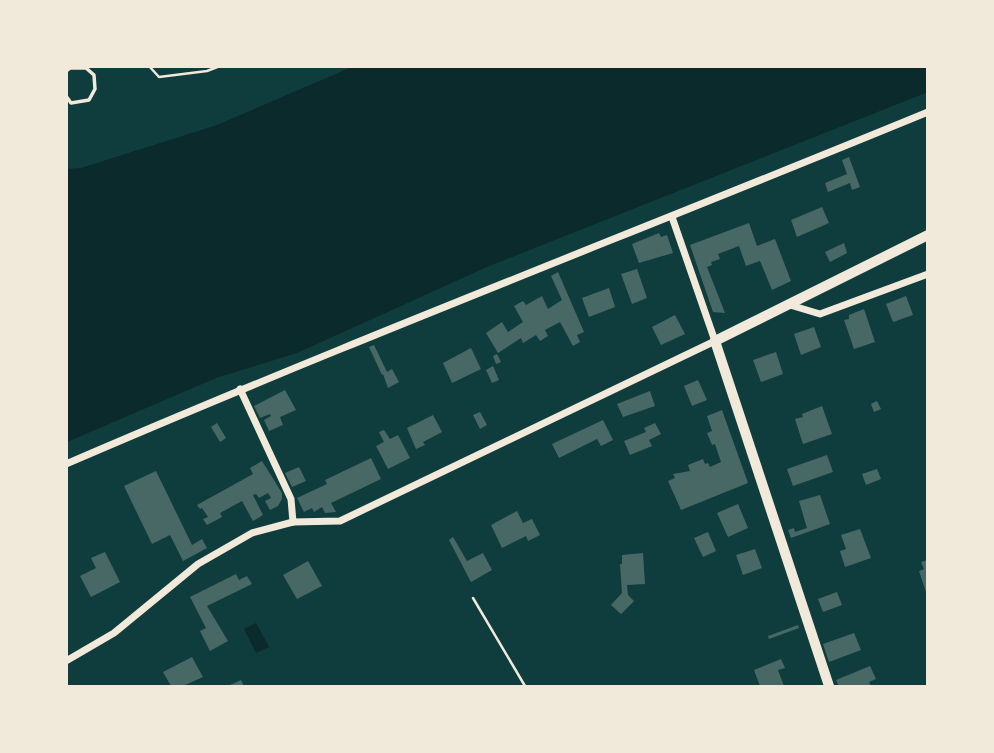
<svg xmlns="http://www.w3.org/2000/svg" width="994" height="753" font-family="'Times New Roman',serif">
	<rect width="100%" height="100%" fill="#0f3d3e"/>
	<g fill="#0a2a2b">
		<path d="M 352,67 L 927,66 L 928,92 L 487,267 L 297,353 L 216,378 L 67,442 L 67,169 L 81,168 L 217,125 Z"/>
		<path d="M 256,623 L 269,647 L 256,653 L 244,629 Z"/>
	</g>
	<g fill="#486865">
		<path d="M 849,157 L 860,187 L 852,190 L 850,183 L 828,192 L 825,183 L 847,174 L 842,160 Z"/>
		<path d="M 822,207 L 829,223 L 797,237 L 791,220 Z"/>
		<path d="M 749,223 L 757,246 L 775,239 L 791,281 L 772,290 L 760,261 L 746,266 L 739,246 L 718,254 L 720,259 L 711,262 L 712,265 L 707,267 L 725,313 L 713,312 L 690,245 Z"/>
		<path d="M 659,233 L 661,237 L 667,235 L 673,253 L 639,263 L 632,244 Z"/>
		<path d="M 844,243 L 847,253 L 830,262 L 825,252 Z"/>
		<path d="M 637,269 L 647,298 L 632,304 L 621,274 Z"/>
		<path d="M 558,272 L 584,332 L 577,335 L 580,342 L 573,346 L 560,322 L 545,330 L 548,336 L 540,341 L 536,335 L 523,343 L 521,338 L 498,353 L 486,333 L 502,322 L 508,332 L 523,322 L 514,306 L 523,301 L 526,305 L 542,296 L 548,309 L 562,300 L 551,276 Z"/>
		<path d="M 609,288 L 615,307 L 589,317 L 582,298 Z"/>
		<path d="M 906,296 L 913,315 L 893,322 L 886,304 Z"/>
		<path d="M 864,309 L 875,342 L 854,349 L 844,320 L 849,319 L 849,315 Z"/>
		<path d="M 675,315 L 685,334 L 661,345 L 652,327 Z"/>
		<path d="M 814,327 L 821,347 L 801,355 L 794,334 Z"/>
		<path d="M 374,345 L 387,372 L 392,369 L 399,382 L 388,388 L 383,374 L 382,375 L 369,347 Z"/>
		<path d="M 471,348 L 481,369 L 452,383 L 443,363 Z"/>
		<path d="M 776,352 L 783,374 L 761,382 L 753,360 Z"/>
		<path d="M 497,354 L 501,362 L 496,364 L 493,356 Z"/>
		<path d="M 493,366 L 499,380 L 492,383 L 486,370 Z"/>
		<path d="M 698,380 L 707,400 L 692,406 L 684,386 Z"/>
		<path d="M 285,390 L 296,410 L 280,417 L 283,425 L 269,431 L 264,420 L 271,416 L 270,414 L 260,418 L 254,406 Z"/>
		<path d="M 650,391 L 655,406 L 623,417 L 617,404 Z"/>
		<path d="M 877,401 L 881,409 L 874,412 L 871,404 Z"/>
		<path d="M 822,406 L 832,434 L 803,444 L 795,419 L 803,417 L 802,414 Z"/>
		<path d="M 722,410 L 748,483 L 681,510 L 668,481 L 675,478 L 673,474 L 690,471 L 688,465 L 703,459 L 705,464 L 708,463 L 710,467 L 721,462 L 715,444 L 712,445 L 707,433 L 712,431 L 707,416 Z"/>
		<path d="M 480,412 L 487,425 L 480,429 L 473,415 Z"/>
		<path d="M 433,415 L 442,432 L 423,442 L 425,445 L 416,449 L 407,428 Z"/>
		<path d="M 603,420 L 613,440 L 601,446 L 597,439 L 559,458 L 552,444 Z"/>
		<path d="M 217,423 L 226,438 L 220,442 L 211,427 Z"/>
		<path d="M 655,423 L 661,434 L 649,440 L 652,446 L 630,455 L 624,441 L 646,432 L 644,428 Z"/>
		<path d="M 384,430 L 390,439 L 398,435 L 410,458 L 388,469 L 376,446 L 384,442 L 379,432 Z"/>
		<path d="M 827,455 L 833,472 L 793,486 L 787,469 Z"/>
		<path d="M 371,458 L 381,479 L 331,503 L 336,512 L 325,513 L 322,507 L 314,512 L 312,508 L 304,512 L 297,498 L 327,484 L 325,480 Z"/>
		<path d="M 262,461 L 282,493 L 282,499 L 278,506 L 270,510 L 265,501 L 271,498 L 268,493 L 259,498 L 256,494 L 253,495 L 263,515 L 253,521 L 242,501 L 220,513 L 222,517 L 207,525 L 203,519 L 208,517 L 202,508 L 200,509 L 197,505 L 253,474 L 250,468 Z"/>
		<path d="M 299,467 L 306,481 L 292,487 L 285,473 Z"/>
		<path d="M 877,469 L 881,479 L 866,485 L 862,474 Z"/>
		<path d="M 156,471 L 192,545 L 202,539 L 207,548 L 183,561 L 170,535 L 152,544 L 124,486 Z"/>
		<path d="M 820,495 L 830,524 L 791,538 L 788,530 L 794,528 L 795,532 L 807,528 L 799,501 Z"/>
		<path d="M 738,504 L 748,528 L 728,537 L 717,513 Z"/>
		<path d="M 517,511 L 523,523 L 532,519 L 540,535 L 528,541 L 526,536 L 502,548 L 491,525 Z"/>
		<path d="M 860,529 L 871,558 L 845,567 L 840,551 L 846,549 L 841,535 Z"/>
		<path d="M 708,532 L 716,551 L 703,557 L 694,538 Z"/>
		<path d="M 453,537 L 467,561 L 483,553 L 492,570 L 471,582 L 449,540 Z"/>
		<path d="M 755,549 L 762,568 L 743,575 L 736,555 Z"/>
		<path d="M 105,552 L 120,582 L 91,597 L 80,576 L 96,568 L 91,558 Z"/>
		<path d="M 643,553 L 645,584 L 627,585 L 628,595 L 634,601 L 621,614 L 611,605 L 622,593 L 620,564 L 622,564 L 622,555 Z"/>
		<path d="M 928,560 L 928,595 L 927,595 L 919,571 L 924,569 L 921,562 Z"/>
		<path d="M 308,561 L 322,586 L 297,599 L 283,575 Z"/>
		<path d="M 236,574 L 239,580 L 247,576 L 252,584 L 207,606 L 228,641 L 210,651 L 200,631 L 206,628 L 190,597 Z"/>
		<path d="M 837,592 L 842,605 L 823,612 L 818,599 Z"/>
		<path d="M 798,625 L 799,628 L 769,639 L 768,636 Z"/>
		<path d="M 854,633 L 861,650 L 829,662 L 823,644 Z"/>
		<path d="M 192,657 L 203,677 L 183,686 L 171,686 L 163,672 Z"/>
		<path d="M 781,659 L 785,668 L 778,670 L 784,686 L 760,686 L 754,670 Z"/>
		<path d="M 870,666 L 876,679 L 869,682 L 871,686 L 839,686 L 836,680 Z"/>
		<path d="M 241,680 L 244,686 L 228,686 Z"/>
	</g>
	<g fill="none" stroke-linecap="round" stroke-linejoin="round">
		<g stroke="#f1e9da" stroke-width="2.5">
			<path d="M 149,66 L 159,77 L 207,71 L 220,66"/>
			<path d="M 473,598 L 525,686"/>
		</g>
		<path stroke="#f1e9da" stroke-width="3.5" d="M 66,71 L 70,68 L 86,68 L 94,75 L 95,89 L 89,100 L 71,103 L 66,96"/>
		<g stroke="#f1e9da" stroke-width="7">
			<path d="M 790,305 L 820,314 L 928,274"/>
			<path d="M 240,389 L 291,499 L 293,522"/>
			<path d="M 66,464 C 351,341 641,230 928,112"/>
			<path d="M 66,661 L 114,633 L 198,564 L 252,533 L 293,522 L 340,521 L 715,341 L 672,217"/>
		</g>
		<path stroke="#f1e9da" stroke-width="10" d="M 829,686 L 715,341 L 928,235"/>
	</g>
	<rect width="994" height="753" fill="none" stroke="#f1e9da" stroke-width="136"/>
</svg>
